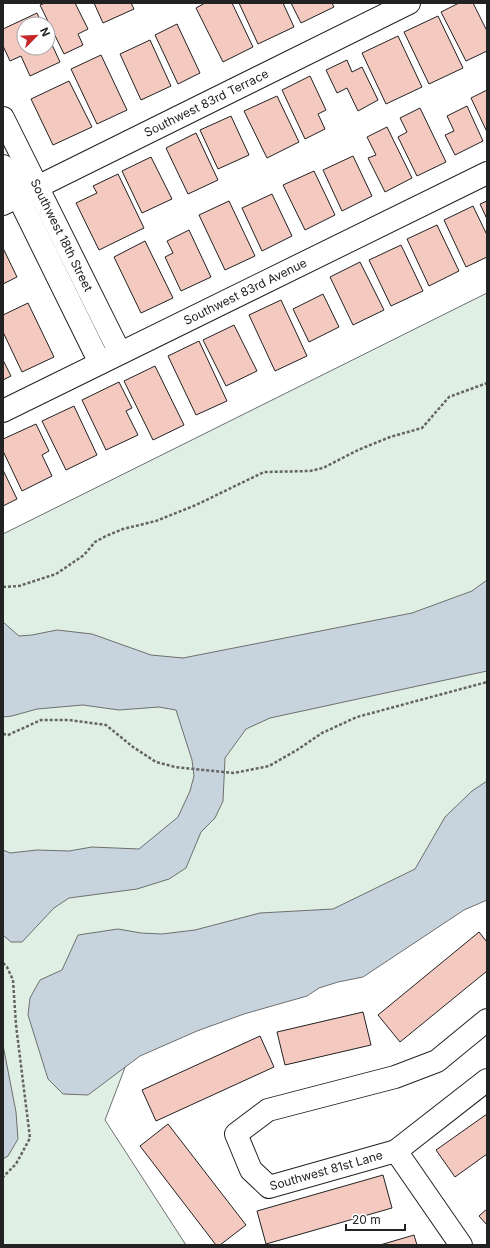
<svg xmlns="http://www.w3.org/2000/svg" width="490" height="1248" font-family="Inter,sans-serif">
	<rect width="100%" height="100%" fill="#fff"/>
	<path fill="#e0efe3" stroke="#6f6f6f" d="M 487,293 L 487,867 L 137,1036 L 105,1120 L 186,1245 L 3,1245 L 3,534 Z"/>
	<g fill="#c7d3dd" stroke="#6f6f6f">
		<path d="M 487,580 L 487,671 L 270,718 L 246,729 L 225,758 L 223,801 L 215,818 L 201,832 L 186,868 L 169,879 L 137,889 L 69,898 L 54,908 L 22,942 L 11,942 L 3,935 L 3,850 L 10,853 L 37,850 L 69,851 L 92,847 L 139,849 L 178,817 L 190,791 L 194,776 L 192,760 L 176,710 L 159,707 L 119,710 L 83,705 L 37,709 L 12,716 L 3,717 L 3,622 L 19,636 L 32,635 L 57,630 L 92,634 L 151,655 L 183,658 L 412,613 L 472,591 Z"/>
		<path d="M 487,781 L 487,900 L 464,910 L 363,977 L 338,982 L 319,988 L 307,996 L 244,1014 L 197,1031 L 140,1056 L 88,1095 L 63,1094 L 48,1079 L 28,1015 L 30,998 L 40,980 L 62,970 L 78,935 L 118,929 L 141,933 L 162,934 L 195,930 L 260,913 L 333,909 L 415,869 L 445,817 L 472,791 Z"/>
		<path d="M 3,1045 L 16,1112 L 18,1139 L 8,1156 L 3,1159 Z"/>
	</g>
	<g fill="#f3c9c0" stroke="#222">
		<path d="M 45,3 L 75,3 L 88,29 L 78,34 L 83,45 L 64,54 L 40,5 Z"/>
		<path d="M 94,3 L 131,3 L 134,9 L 103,23 Z"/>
		<path d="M 205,3 L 232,3 L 253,47 L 223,62 L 196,8 Z"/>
		<path d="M 239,3 L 283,3 L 294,27 L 258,44 Z"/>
		<path d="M 291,3 L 332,3 L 334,7 L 301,23 Z"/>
		<path d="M 459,3 L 473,3 L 487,31 L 487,51 L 466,61 L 441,12 Z"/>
		<path d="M 37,13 L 42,24 L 24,24 L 24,48 L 48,48 L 48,36 L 60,62 L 30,76 L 21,56 L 10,61 L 3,46 L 3,29 Z"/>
		<path d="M 438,16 L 463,68 L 429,84 L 404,32 Z"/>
		<path d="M 177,24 L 200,73 L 178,84 L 155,35 Z"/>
		<path d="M 398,36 L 422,87 L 386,104 L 362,53 Z"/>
		<path d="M 150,40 L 171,86 L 141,100 L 120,54 Z"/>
		<path d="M 101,55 L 127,110 L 97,124 L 71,69 Z"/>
		<path d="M 347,60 L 352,72 L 362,67 L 378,100 L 358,111 L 347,88 L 337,93 L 326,70 Z"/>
		<path d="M 310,76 L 326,110 L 318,114 L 325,129 L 305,139 L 282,90 Z"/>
		<path d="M 69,81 L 92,127 L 53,145 L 31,99 Z"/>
		<path d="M 487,90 L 487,132 L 471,98 Z"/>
		<path d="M 277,96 L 299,142 L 267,158 L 244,111 Z"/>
		<path d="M 467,106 L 483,141 L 455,155 L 445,135 L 454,131 L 447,116 Z"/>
		<path d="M 420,108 L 446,162 L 417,176 L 398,137 L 407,132 L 400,118 Z"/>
		<path d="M 231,116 L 249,155 L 218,169 L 200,130 Z"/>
		<path d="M 387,127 L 412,178 L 385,192 L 368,158 L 376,155 L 367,137 Z"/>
		<path d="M 196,133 L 218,180 L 188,194 L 166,148 Z"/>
		<path d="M 353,156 L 372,196 L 342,211 L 323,170 Z"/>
		<path d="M 151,157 L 172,199 L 142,213 L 122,171 Z"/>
		<path d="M 314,171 L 335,215 L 305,230 L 283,185 Z"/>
		<path d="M 118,174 L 144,228 L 99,250 L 76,203 L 97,193 L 93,186 Z"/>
		<path d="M 272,194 L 292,236 L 262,251 L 242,208 Z"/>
		<path d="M 229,201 L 255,256 L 225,270 L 199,215 Z"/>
		<path d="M 487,201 L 487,219 L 480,204 Z"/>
		<path d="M 473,206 L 487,235 L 487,257 L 466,267 L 444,220 Z"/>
		<path d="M 437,225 L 459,271 L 429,286 L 407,239 Z"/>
		<path d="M 189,230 L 211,277 L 181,291 L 165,257 L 173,253 L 167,241 Z"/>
		<path d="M 145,241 L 173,298 L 141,313 L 114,257 Z"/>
		<path d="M 401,245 L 423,291 L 391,306 L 369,260 Z"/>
		<path d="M 3,248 L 17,277 L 3,284 Z"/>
		<path d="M 360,262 L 384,310 L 353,325 L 330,277 Z"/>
		<path d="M 323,294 L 339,327 L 309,342 L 293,309 Z"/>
		<path d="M 281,300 L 307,356 L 275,371 L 249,315 Z"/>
		<path d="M 28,303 L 54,357 L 22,372 L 3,332 L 3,315 Z"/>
		<path d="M 234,325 L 257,371 L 226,386 L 203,340 Z"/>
		<path d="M 199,341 L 227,401 L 196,415 L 168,356 Z"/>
		<path d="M 3,360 L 11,376 L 3,380 Z"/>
		<path d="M 155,366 L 184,425 L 153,440 L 124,381 Z"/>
		<path d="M 119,382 L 132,408 L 126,411 L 138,435 L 106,450 L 82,400 Z"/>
		<path d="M 74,406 L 97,455 L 66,470 L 42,421 Z"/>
		<path d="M 36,424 L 49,451 L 42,455 L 52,476 L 22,491 L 3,451 L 3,439 Z"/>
		<path d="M 3,470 L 17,499 L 3,506 Z"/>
		<path d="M 479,932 L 487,942 L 487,971 L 400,1042 L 378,1015 Z"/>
		<path d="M 363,1012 L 371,1045 L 285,1065 L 277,1032 Z"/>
		<path d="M 260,1036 L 274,1067 L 156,1121 L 142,1090 Z"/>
		<path d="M 487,1114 L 487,1154 L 455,1177 L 436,1150 Z"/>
		<path d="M 168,1124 L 246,1225 L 220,1245 L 216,1245 L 140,1146 Z"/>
		<path d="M 383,1175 L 392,1208 L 266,1244 L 257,1211 Z"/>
		<path d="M 487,1209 L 487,1225 L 479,1216 Z"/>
		<path d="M 414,1235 L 417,1245 L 380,1245 Z"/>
	</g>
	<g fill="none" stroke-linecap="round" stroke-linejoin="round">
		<g stroke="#222" stroke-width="24">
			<g id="minor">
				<path id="s1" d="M 3,118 L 120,353"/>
				<path d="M 3,166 L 100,363"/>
				<path id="s2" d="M 3,204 L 409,3"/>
				<path id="s3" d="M 3,411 L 487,173"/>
				<path id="s4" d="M 487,1020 L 437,1061 L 395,1077 L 268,1110 L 236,1134 L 251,1170 L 269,1187 L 396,1151 L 487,1080"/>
				<path d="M 396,1151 L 461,1245"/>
			</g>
		</g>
		<g stroke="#646464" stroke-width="2.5" stroke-dasharray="3 2" stroke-linecap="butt">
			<path d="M 3,587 L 19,586 L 56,574 L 84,555 L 95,542 L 106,536 L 123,529 L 156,521 L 196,505 L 264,472 L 310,471 L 323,468 L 358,450 L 390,437 L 422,428 L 449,397 L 487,383"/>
			<path d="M 3,734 L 8,735 L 41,720 L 69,720 L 106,725 L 133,747 L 156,762 L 175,767 L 234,773 L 269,766 L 297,750 L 322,733 L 357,717 L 487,682"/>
			<path d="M 3,963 L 7,967 L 13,980 L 16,1025 L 30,1138 L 16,1164 L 3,1177"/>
		</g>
		<use href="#minor" stroke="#fff" stroke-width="22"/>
	</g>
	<g text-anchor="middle" stroke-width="3" stroke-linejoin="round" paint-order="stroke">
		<g font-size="12" fill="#222" stroke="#fff">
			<text dy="4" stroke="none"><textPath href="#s2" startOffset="227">Southwest 83rd Terrace</textPath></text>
			<text dy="4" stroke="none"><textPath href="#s1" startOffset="131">Southwest 18th Street</textPath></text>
			<text dy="4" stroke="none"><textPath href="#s3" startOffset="270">Southwest 83rd Avenue</textPath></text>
			<text dy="4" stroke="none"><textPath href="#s4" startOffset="404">Southwest 81st Lane</textPath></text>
		</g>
	</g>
	<rect width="490" height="1248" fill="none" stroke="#222222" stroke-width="8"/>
	<g transform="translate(36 36) rotate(66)"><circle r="19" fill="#ffffff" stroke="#a7a7a7"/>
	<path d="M0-3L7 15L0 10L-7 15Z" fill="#c62828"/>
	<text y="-6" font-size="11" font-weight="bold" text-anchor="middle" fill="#222222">N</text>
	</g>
	<path d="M346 1224v6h59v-6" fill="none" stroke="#222222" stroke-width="2"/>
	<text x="352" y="1224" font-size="12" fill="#222222" stroke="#ffffff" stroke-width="3" paint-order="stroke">20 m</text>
</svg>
